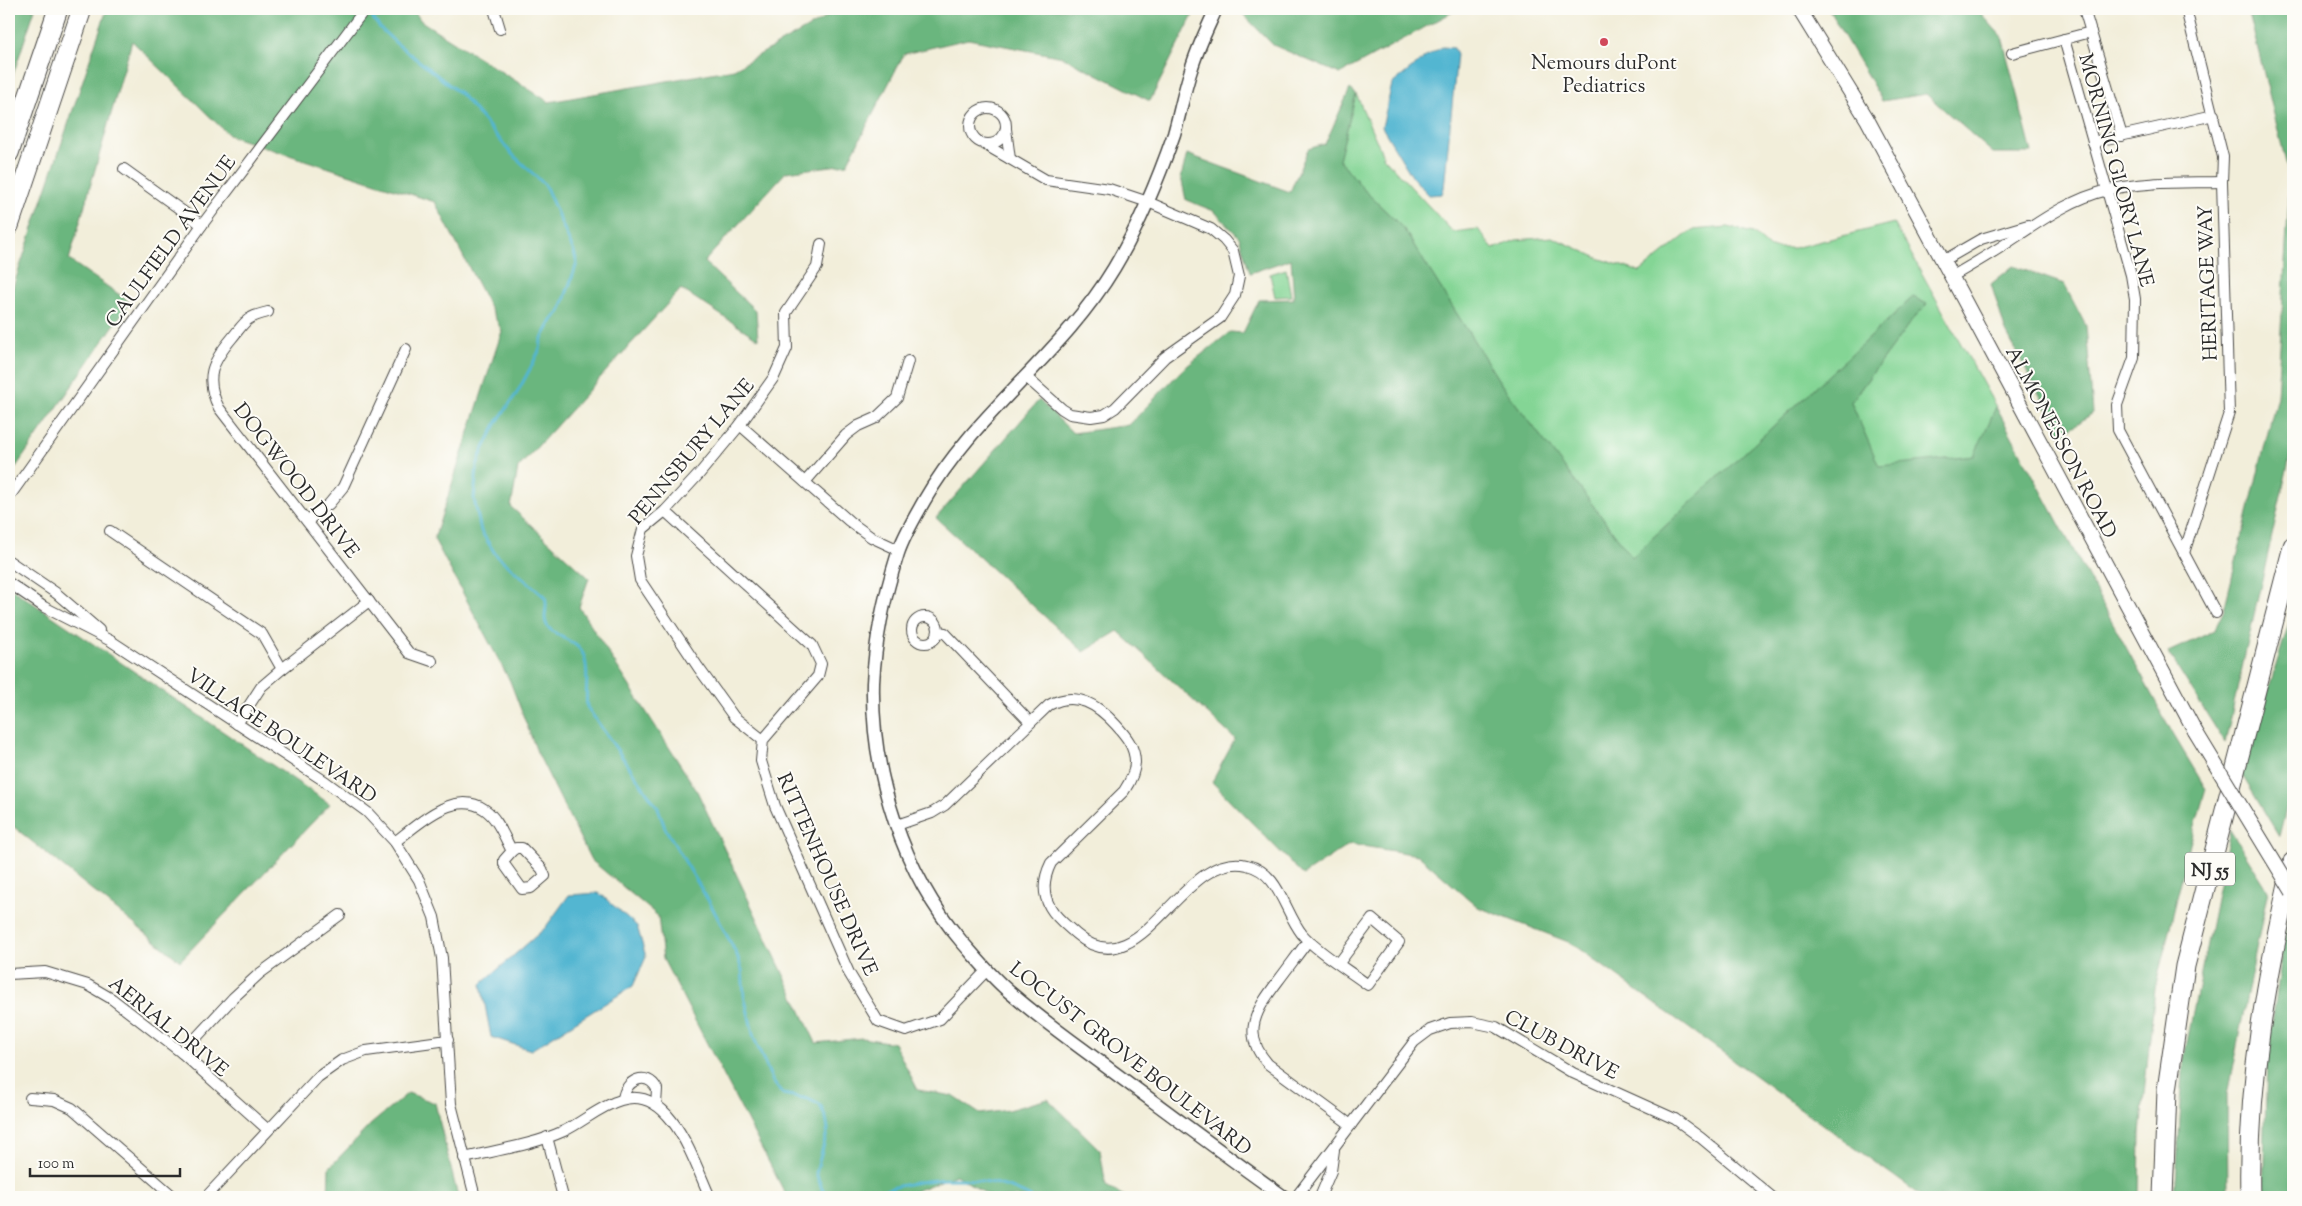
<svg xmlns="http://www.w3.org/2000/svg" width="2302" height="1206" font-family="'Sorts Mill Goudy',serif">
	<rect width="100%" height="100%" fill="#fdfcf7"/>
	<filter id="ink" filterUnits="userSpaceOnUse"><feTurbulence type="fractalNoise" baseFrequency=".02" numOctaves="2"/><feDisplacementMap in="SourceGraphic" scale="10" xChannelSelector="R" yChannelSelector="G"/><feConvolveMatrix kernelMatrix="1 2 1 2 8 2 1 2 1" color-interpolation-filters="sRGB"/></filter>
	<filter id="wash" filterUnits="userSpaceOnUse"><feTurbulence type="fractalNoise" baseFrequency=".0096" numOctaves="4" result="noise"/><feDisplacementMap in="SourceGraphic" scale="20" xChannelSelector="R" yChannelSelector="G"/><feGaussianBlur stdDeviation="1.12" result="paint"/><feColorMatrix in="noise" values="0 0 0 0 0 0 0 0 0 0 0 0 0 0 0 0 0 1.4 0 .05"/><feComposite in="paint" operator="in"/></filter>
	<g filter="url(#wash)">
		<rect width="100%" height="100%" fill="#f2eeda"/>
		<g fill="#84d595" stroke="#588060">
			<path d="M 1356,94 L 1384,158 L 1453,232 L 1478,229 L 1493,249 L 1516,240 L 1552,237 L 1598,258 L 1640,272 L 1692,230 L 1728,227 L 1753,233 L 1770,248 L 1794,248 L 1894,223 L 1996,407 L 1975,456 L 1879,467 L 1851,402 L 1911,321 L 1926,304 L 1913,297 L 1632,557 L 1501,384 L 1403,228 L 1366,192 L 1339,159 Z"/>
			<path d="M 1286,269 L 1291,296 L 1275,297 L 1270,274 Z"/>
		</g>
		<g fill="#6bb67e" stroke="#4b7054">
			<path d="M 9,9 L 35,9 L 9,87 Z"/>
			<path d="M 107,9 L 413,9 L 421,21 L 549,102 L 734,69 L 825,18 L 833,9 L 1196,9 L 1150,101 L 1063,57 L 968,39 L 904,54 L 847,164 L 786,172 L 704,262 L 756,311 L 758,339 L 681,289 L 518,468 L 511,507 L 589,578 L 579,607 L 697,791 L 816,1043 L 862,1038 L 894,1043 L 918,1090 L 953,1096 L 980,1114 L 1008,1110 L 1048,1099 L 1100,1150 L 1106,1186 L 1126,1197 L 991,1197 L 956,1175 L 900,1197 L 787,1197 L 663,959 L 658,916 L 591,860 L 537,752 L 510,681 L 434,539 L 502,331 L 435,202 L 230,136 L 132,41 L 69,260 L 130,302 L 9,477 L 9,299 Z"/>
			<path d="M 1238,9 L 1458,9 L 1340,74 L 1273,45 Z"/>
			<path d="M 1829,9 L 1977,9 L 2002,37 L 2032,153 L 1993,153 L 1926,94 L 1882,101 C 1865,70 1845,40 1829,9 Z"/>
			<path d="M 2248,9 L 2293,9 L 2293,443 L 2225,743 L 2168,652 L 2214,631 L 2224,610 L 2277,396 L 2290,179 Z"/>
			<path d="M 1350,89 L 1356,94 L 1339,159 L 1366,192 L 1403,228 L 1501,384 L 1632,557 L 1913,297 L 1927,304 L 1911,321 L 1851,402 L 1879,466 L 1974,456 L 1996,407 L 2173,734 L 2206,789 L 2190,844 L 2155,989 L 2140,1133 L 2139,1197 L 1923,1197 L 1571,943 L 1478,907 L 1418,855 L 1350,844 L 1303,875 L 1212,782 L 1235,739 L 1118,631 L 1084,652 L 936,518 L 1039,400 L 1073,433 L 1129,425 L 1182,370 L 1230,332 L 1243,333 L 1259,300 L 1294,299 L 1291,259 L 1250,273 L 1239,237 L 1214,211 L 1186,200 L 1181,177 L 1187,154 L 1290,192 L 1308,149 L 1325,144 Z"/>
			<path d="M 2013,266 L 2064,284 L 2086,326 L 2093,413 L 2061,435 L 2006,332 L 1991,284 Z"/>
			<path d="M 9,587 L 330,804 L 180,961 L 9,823 Z"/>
			<path d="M 2293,610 L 2293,781 L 2279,836 L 2242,775 Z"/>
			<path d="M 2230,830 L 2268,890 L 2227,1095 L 2228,1197 L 2175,1197 L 2184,1057 Z"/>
			<path d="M 2287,922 L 2293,933 L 2293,1197 L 2263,1197 L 2267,1058 Z"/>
			<path d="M 408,1093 L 435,1103 L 458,1197 L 328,1197 L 329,1168 L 370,1125 Z"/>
		</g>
		<g fill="#53b6d1" stroke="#3f707e">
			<path d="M 1442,47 L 1454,48 L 1457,54 L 1444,188 L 1442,194 L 1429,195 L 1413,178 L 1382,127 L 1392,84 L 1427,56 Z"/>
			<path d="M 599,893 L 637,926 L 646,957 L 633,986 L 531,1050 L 491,1037 L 481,984 L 545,928 L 569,895 Z"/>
		</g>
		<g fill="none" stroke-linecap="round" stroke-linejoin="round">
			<g stroke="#53b6d1" stroke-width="3">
				<path d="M 367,10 L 380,28 L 396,43 L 462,95 L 512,154 L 545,185 L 574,252 L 577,263 L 560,312 L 553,319 L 541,340 L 540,349 L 531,367 L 517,393 L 497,422 L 482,452 L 477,466 L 474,499 L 481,531 L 496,555 L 545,597 C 549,608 541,617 548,627 C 559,640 581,640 585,660 C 589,674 585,691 587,707 L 658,808 L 665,828 L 711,905 L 737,955 L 742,970 L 744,995 L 754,1038 L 773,1082 L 783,1094 L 808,1099 L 820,1105 L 826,1118 L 828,1129 L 816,1173 L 822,1189 L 828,1197"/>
				<path d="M 862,1197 C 916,1178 979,1169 1031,1197"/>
			</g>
		</g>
	</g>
	<g filter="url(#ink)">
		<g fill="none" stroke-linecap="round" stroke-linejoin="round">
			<g stroke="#494845" stroke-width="12">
				<g id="minor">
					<path d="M 494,9 L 500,29"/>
					<path d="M 2084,9 L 2122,136"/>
					<path d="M 2064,39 L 2131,275 L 2135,299 L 2134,358 L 2117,405 L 2118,430 L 2216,613"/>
					<path d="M 2012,53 L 2091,32"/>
					<circle cx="988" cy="126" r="18"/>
					<path d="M 2093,142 L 2214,115"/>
					<path d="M 984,144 L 1010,159 L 1006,129"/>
					<path d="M 1010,159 L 1046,180 L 1109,189 L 1148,202 L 1211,229 L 1224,240 L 1233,251 L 1239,276 L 1235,295 L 1220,318 L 1165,357 L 1115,408 L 1104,415 L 1091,417 L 1070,414 L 1062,409 L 1026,377"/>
					<path d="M 124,169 L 202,225"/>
					<path d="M 1943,261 L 1981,239 L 2028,225"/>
					<path d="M 1951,277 C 1970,266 1989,255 2007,243 C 2039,222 2070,199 2108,190 C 2144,181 2184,183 2222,182"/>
					<path d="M 268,312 C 246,317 246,321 232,338 C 212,362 204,378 219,408 L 409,653 L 432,661"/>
					<path d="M 740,425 L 849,521 L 871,537 L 899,550"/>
					<path d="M 805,482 L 846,435 L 858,426 L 876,418 L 897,398 L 908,361"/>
					<path d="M 9,497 L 202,225 L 365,9"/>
					<path d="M 665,511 L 812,645 L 821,664 L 818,676 L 763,740 L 761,761 L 775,806 L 849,973 L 878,1021 L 906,1031 L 940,1019 L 987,970"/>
					<path d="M 307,521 L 329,504 L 343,487 L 406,349"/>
					<path d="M 110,531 L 262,634 L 282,669"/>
					<path d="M 2184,553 L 2229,413 L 2222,182 L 2223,157 L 2186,9"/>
					<path d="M 9,561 L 56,593 L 99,630"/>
					<path d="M 9,583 L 44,607 L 111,641 L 326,782 L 367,812 L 395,842 L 419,880 L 434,917 L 442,958 L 451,1104 L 475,1197"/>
					<circle cx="925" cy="630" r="13"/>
					<path d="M 938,632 L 945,633 L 1030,722"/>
					<path d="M 237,724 L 261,687 L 282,669 L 369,601"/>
					<path d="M 763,740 L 734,717 L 698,667 L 640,580 L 636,556 L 643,529 L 665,511 L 700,473 L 740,425 L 774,377 L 787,348 L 786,313 L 817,267 L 821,244"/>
					<path d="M 897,825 L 932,813 L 945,805 L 1049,705 C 1076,690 1098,705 1116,725 C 1126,736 1135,747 1135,762 C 1135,773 1130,782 1124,791 L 1051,863 C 1044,877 1042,893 1050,907 C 1056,918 1067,926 1076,934 C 1142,992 1181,849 1247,865 C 1279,872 1284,911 1302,934 C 1316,951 1348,970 1368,985 L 1399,942 L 1372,919 L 1339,963"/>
					<path d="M 395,842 C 417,825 454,789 484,809 C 498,818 504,837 512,851 L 516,848 L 522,848 L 542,869 L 545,876 L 531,888 L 522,889 L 504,864 L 504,860 L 512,851"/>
					<path d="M 1308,941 C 1298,954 1288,968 1278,981 C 1257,1009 1240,1033 1268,1064 L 1351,1125"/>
					<path d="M 9,974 L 45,972 L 88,985 L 112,999 L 182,1053 L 267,1129"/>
					<path d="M 182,1053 L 233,998 L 259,974 L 340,915"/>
					<path d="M 30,1098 L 54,1100 L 72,1108 L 174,1197"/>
					<path d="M 623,1099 C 625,1080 647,1070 657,1089 L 656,1105"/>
					<path d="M 547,1137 L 563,1197"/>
					<path d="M 464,1158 C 497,1150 533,1145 564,1131 C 583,1122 600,1106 621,1100 C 671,1084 694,1163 710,1197"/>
					<path d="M 206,1197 L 318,1077 L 342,1060 L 366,1051 L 448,1040"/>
					<path d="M 1296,1197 L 1414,1042 L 1430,1030 L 1450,1023 L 1472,1022 L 1496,1027 L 1573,1073 L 1675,1119 L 1701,1138 L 1772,1197"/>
					<path d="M 1320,1197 L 1331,1171 L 1334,1150"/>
				</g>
			</g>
			<g stroke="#494845" stroke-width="15">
				<path id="tertiary" d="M 1216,9 C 1207,29 1197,49 1191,70 C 1184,91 1180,113 1174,134 C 1158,180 1139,226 1114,268 C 1062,355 973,414 924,501 C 915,517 904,535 898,553 C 885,594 875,640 873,683 C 871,774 903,873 962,942 C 978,960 994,980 1013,995 C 1044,1022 1079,1046 1112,1071 C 1169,1113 1226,1156 1284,1197"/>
			</g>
			<g stroke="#494845" stroke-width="16">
				<path id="secondary" d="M 1799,9 L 1867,119 L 2195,731"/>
			</g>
			<g stroke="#494845" stroke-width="21">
				<g id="motorway">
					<path d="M 9,153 L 58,9"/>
					<path d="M 9,226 L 82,9"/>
					<path d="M 2163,1197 L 2167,1090 L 2185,966 L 2293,546"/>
					<path d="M 2250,1197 C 2247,1081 2267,974 2293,862"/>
				</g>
			</g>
			<use href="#minor" stroke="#fff" stroke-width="10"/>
			<use href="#tertiary" stroke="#fff" stroke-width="12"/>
			<use href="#secondary" stroke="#fff" stroke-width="14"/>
			<use href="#motorway" stroke="#fff" stroke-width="19"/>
			<g stroke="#494845" stroke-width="16" stroke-linecap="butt">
				<path id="secondary-bridge" d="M 2195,731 L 2293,892"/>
			</g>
			<use href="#secondary-bridge" stroke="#fff" stroke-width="14"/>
		</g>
	</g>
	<circle fill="#d1495b" stroke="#fdfcf7" stroke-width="2" cx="1604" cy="42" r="5"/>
	<g text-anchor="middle" stroke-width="4" stroke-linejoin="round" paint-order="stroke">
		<rect fill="#fdfcf7" stroke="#6a6a68" stroke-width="1" x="2185" y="852.5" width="50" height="33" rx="4"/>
		<g font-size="19" font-weight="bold" fill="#2b2b2b">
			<text x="2210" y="876">NJ 55</text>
		</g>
		<g font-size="20" fill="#2b2b2b" stroke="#fdfcf7">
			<text x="1604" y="69">Nemours duPont<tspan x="1604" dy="23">Pediatrics</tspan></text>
		</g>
		<g font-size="20" fill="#2b2b2b" stroke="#fdfcf7">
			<text transform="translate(2117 170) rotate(75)" y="7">MORNING GLORY LANE</text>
			<text transform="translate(170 241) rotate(-54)" y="7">CAULFIELD AVENUE</text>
			<text transform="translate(2207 283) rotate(-92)" y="7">HERITAGE WAY</text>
			<text transform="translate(2062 442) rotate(62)" y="7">ALMONESSON ROAD</text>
			<text transform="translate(691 451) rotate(-50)" y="7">PENNSBURY LANE</text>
			<text transform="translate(297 480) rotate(52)" y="7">DOGWOOD DRIVE</text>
			<text transform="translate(282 735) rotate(34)" y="7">VILLAGE BOULEVARD</text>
			<text transform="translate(828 874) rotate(66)" y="7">RITTENHOUSE DRIVE</text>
			<text transform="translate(169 1026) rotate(39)" y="7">AERIAL DRIVE</text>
			<text transform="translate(1562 1044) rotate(28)" y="7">CLUB DRIVE</text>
			<text transform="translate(1131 1058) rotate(38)" y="7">LOCUST GROVE BOULEVARD</text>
		</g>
	</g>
	<rect width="2302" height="1206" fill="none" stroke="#fdfcf7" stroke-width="30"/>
	<path d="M30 1168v8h150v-8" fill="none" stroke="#2b2b2b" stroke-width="2.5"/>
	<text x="38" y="1168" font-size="15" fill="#2b2b2b" stroke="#fdfcf7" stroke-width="4" paint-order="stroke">100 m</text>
</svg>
